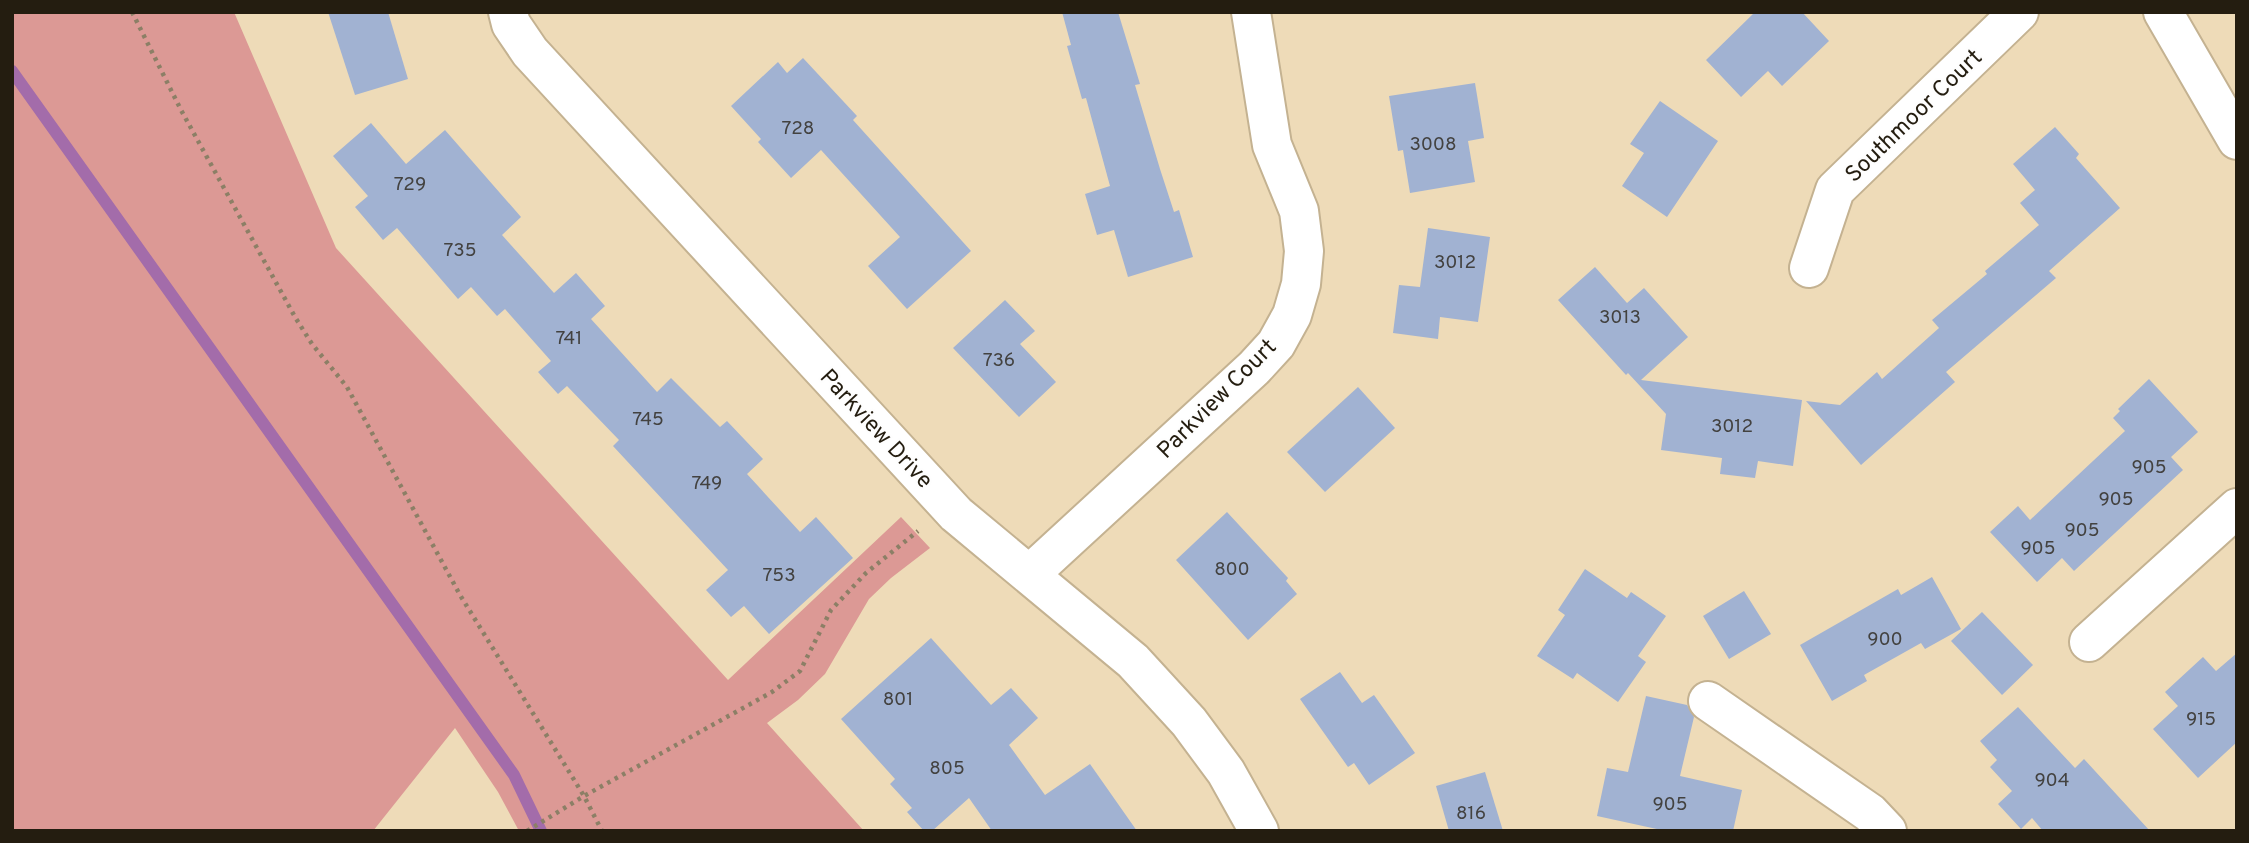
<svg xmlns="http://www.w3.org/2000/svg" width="2249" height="843" font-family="Overpass,sans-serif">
	<rect width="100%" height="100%" fill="#eedbb8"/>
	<path fill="#dc9995" d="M 12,12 L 234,12 L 336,248 L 728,680 L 901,517 L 930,548 L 891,578 L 869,599 L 825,674 L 798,700 L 767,723 L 864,831 L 519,831 L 498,792 L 455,728 L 373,831 L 12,831 Z"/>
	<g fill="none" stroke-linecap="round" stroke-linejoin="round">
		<path stroke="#a36caa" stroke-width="12" d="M 12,71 L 514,775 L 541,831"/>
	</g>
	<g fill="#a1b2d2">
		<path d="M 328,12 L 388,12 L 408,79 L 355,95 Z"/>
		<path d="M 1062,12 L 1118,12 L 1140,84 L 1135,85 L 1160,169 L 1174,212 L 1179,210 L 1193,257 L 1128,277 L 1114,230 L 1097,235 L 1085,194 L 1110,186 L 1086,98 L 1082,99 L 1067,46 L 1071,45 Z"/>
		<path d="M 1755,12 L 1802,12 L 1829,41 L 1782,86 L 1768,71 L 1741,97 L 1706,60 Z"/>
		<path d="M 803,58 L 857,116 L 853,120 L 971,251 L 907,309 L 868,266 L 900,237 L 821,150 L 791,178 L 758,142 L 761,139 L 731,106 L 778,62 L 787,73 Z"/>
		<path d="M 1475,83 L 1484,138 L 1468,141 L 1475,182 L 1410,193 L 1403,150 L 1398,151 L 1389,96 Z"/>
		<path d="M 1660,101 L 1718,141 L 1667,217 L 1622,186 L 1644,153 L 1630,144 Z"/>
		<path d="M 371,123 L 406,164 L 445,130 L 521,217 L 502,235 L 554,293 L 576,273 L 605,306 L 591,319 L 657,392 L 671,378 L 720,427 L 727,421 L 763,459 L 747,474 L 800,532 L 816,517 L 853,558 L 769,634 L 744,606 L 731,617 L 706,590 L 728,570 L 613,446 L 619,440 L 567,386 L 558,394 L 538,372 L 551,361 L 505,309 L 497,316 L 471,287 L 458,299 L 397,228 L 383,240 L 355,207 L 368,196 L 333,156 Z"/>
		<path d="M 2055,127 L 2079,154 L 2076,158 L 2120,208 L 2049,271 L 2056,278 L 1946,372 L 1955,382 L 1861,465 L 1806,401 L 1840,405 L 1877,372 L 1882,379 L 1939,328 L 1932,320 L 1987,274 L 1985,271 L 2039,225 L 2020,203 L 2035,190 L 2013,164 Z"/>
		<path d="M 1428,228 L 1490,237 L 1478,322 L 1440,317 L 1438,339 L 1393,333 L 1399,285 L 1420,287 Z"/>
		<path d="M 1595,267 L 1627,303 L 1644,288 L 1688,337 L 1641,380 L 1802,400 L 1793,466 L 1758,461 L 1755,478 L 1720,474 L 1722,458 L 1661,450 L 1666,414 L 1628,373 L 1626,375 L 1558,300 Z"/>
		<path d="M 1005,300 L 1035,331 L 1020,344 L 1056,382 L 1019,417 L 953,348 Z"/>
		<path d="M 2149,379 L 2198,432 L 2171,457 L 2183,470 L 2074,571 L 2062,558 L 2037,582 L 1990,532 L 2018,506 L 2030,520 L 2125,431 L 2113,418 L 2120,411 L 2118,409 Z"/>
		<path d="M 1358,387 L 1395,428 L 1325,492 L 1287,452 Z"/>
		<path d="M 1227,512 L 1288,578 L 1286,581 L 1297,594 L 1248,640 L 1176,560 Z"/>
		<path d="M 1585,569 L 1627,598 L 1631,592 L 1666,616 L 1638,656 L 1646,662 L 1618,702 L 1577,673 L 1573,679 L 1537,656 L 1565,615 L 1558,610 Z"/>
		<path d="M 1932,577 L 1961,629 L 1925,649 L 1921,643 L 1864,675 L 1867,681 L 1832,701 L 1800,645 L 1898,589 L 1901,595 Z"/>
		<path d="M 1744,591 L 1771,634 L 1729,659 L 1703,616 Z"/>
		<path d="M 1982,612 L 2033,665 L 2002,695 L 1951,641 Z"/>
		<path d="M 931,638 L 991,705 L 1011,688 L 1038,718 L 1009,745 L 1045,795 L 1090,764 L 1137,831 L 992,831 L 969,798 L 932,831 L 924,831 L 907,812 L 912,808 L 890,784 L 895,779 L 841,719 Z"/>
		<path d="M 2237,653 L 2237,742 L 2198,778 L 2153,729 L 2178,706 L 2165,692 L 2203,657 L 2216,671 Z"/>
		<path d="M 1340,672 L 1362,703 L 1374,695 L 1415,753 L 1369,785 L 1354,763 L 1348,767 L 1300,699 Z"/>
		<path d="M 1646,696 L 1687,705 L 1694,717 L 1680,776 L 1742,790 L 1733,831 L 1666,831 L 1597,816 L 1607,768 L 1628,772 Z"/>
		<path d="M 2018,707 L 2075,768 L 2084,759 L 2150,831 L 2043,831 L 2032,818 L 2021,829 L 1998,804 L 2012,791 L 1990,767 L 1997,760 L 1980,741 Z"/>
		<path d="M 1485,772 L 1503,831 L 1449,831 L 1436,786 Z"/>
	</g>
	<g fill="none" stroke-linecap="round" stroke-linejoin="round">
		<g stroke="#c4b291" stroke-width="42">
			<g id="minor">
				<path d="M 508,12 L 511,24 L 530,52 L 956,514 L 1133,661 L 1189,722 L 1226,772 L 1259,831"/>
				<path d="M 2163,12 L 2237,140"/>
				<path d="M 1809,268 L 1835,190 L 2019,12"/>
				<path d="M 1030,574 L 1254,368 L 1276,344 L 1292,315 L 1301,284 L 1304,251 L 1299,211 L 1272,145 L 1251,12"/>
				<path d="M 2089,642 L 2237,508"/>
				<path d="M 1708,701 L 1870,813 L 1887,831"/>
			</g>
		</g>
		<g stroke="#8c7f66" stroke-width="4.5" stroke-dasharray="3.5 5" stroke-linecap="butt">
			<path d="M 132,12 L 181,110 L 295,317 L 312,344 L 347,387 L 460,595 L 584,796 L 602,831"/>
			<path d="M 527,831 L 584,796 L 772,692 L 800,671 L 831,610 L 866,573 L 918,531"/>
		</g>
		<use href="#minor" stroke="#fff" stroke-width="38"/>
	</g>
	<g text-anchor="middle" stroke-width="5" stroke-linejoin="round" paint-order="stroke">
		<g font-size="19" fill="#434240">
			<text x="798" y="134">728</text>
			<text x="1433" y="150">3008</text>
			<text x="410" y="190">729</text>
			<text x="460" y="256">735</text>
			<text x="1455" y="268">3012</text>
			<text x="1620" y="323">3013</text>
			<text x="569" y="344">741</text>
			<text x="999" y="366">736</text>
			<text x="648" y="425">745</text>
			<text x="1732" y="432">3012</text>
			<text x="2149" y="473">905</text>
			<text x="707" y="489">749</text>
			<text x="2116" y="505">905</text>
			<text x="2082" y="536">905</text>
			<text x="2038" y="554">905</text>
			<text x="1232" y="575">800</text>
			<text x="779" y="581">753</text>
			<text x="1885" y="645">900</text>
			<text x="898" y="705">801</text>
			<text x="2201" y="725">915</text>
			<text x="947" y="774">805</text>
			<text x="2052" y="786">904</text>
			<text x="1670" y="810">905</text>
			<text x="1471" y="819">816</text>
		</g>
		<g font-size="23" fill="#241d10" stroke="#fefefe">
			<text transform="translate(1913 115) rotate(-44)" y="8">Southmoor Court</text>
			<text transform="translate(1216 398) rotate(-45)" y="8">Parkview Court</text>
			<text transform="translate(877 428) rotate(47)" y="8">Parkview Drive</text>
		</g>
	</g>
	<rect width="2249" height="843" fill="none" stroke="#241d10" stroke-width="28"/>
</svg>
